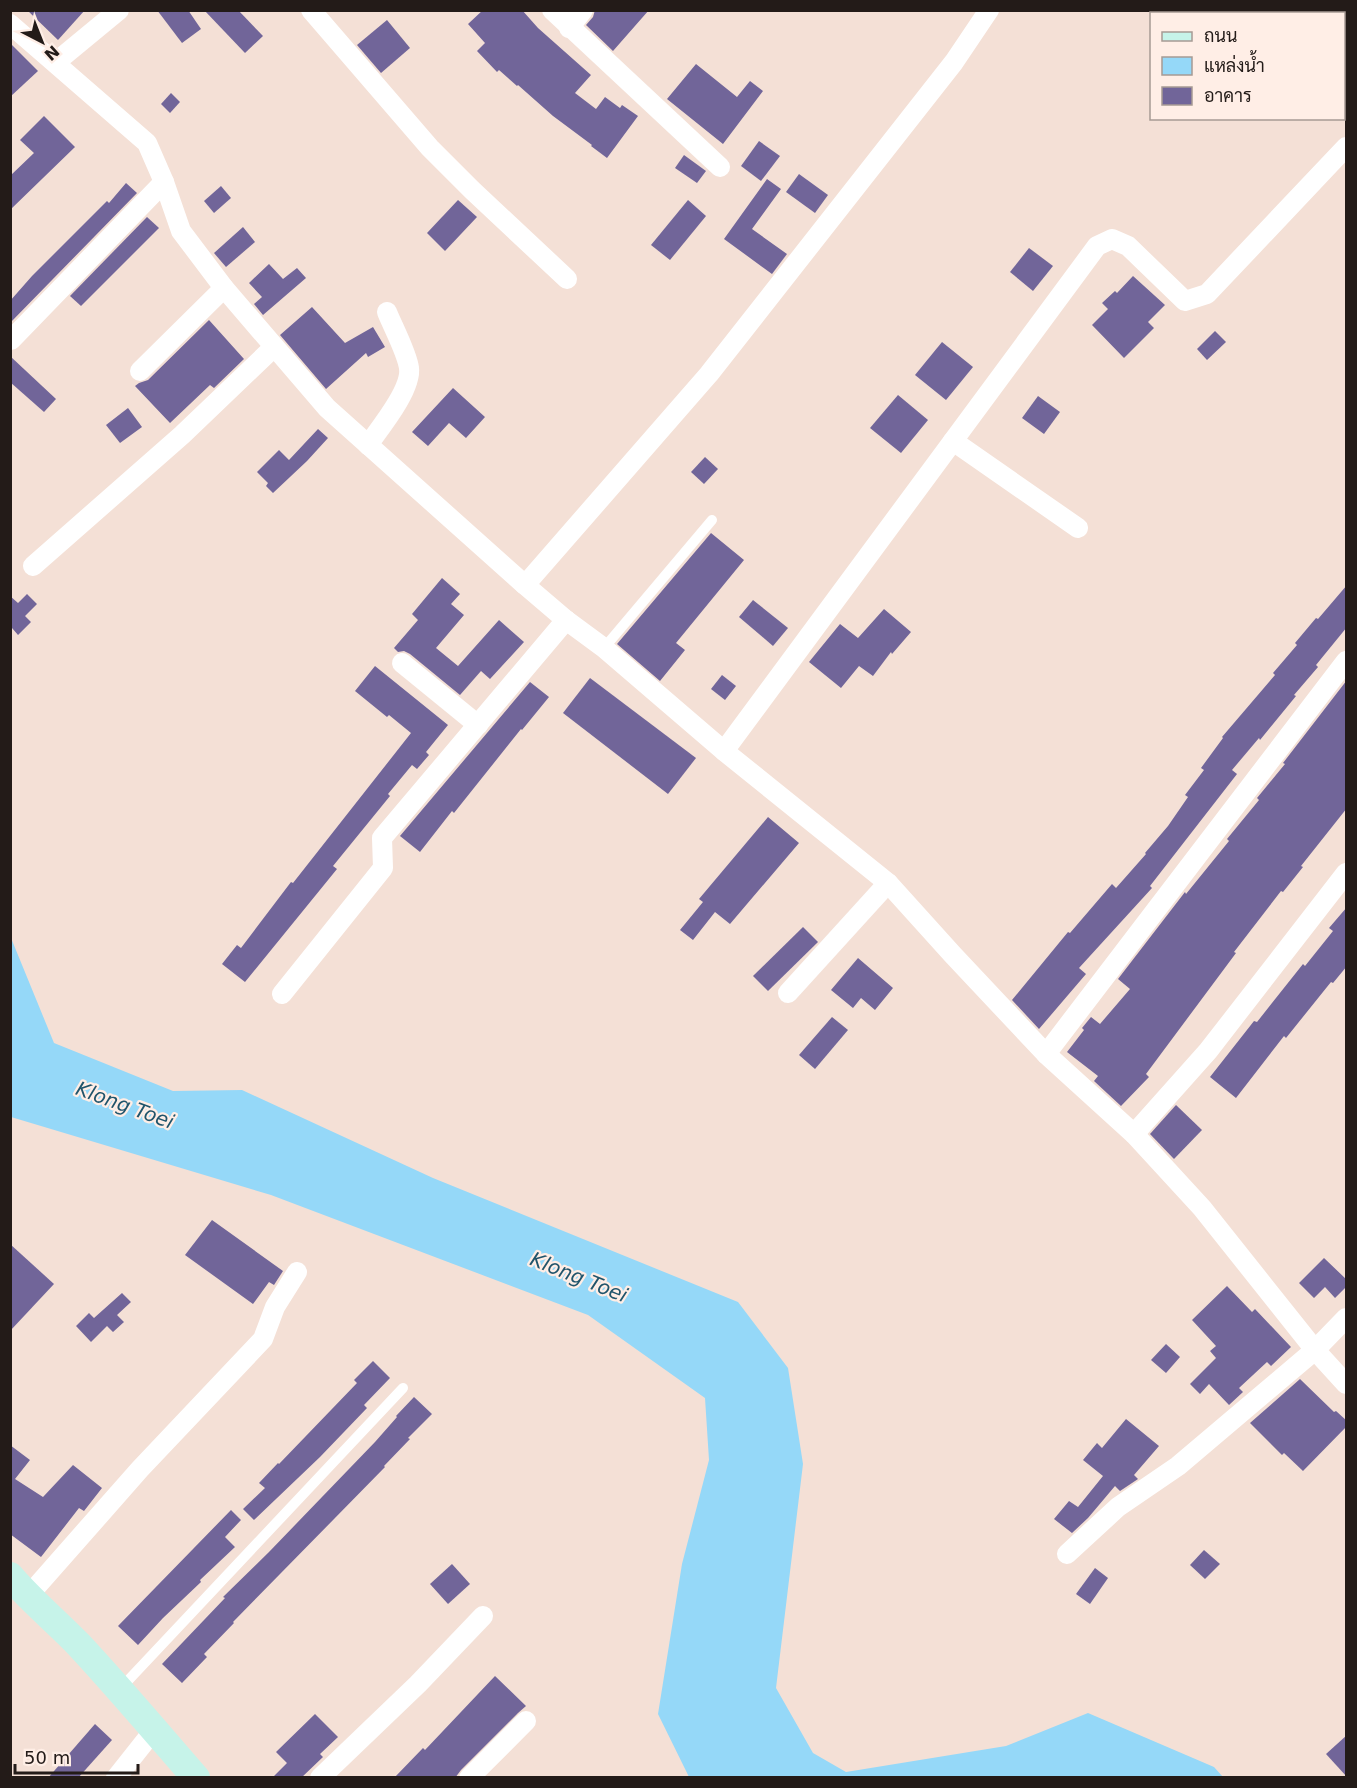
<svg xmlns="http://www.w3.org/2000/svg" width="1357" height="1788" font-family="'DejaVu Sans',Sarabun,sans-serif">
	<rect width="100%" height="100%" fill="#f4e0d6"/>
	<path fill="#95d8f8" d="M 11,938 L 54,1043 L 173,1091 L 242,1090 L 433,1178 L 738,1302 L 788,1368 L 803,1464 L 776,1688 L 813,1753 L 846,1772 L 1006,1746 L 1088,1713 L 1214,1767 L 1223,1777 L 689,1777 L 658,1714 L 682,1564 L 709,1460 L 705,1398 L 588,1315 L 271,1195 L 11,1117 Z"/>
	<g fill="#716599">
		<path d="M 27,10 L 85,10 L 58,40 Z"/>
		<path d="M 157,10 L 188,10 L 201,29 L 182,43 Z"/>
		<path d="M 204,10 L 238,10 L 263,36 L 245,53 Z"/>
		<path d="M 483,10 L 522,10 L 538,28 L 591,75 L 575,93 L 596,109 L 605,97 L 620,108 L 622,105 L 638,116 L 607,158 L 591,146 L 592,145 L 553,116 L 518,85 L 517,86 L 499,70 L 497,72 L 477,51 L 485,43 L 468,24 Z"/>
		<path d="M 595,10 L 649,10 L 613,51 L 586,25 L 593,17 Z"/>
		<path d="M 387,20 L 410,48 L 381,73 L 357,45 Z"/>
		<path d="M 10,43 L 38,71 L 10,97 Z"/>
		<path d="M 696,64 L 737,97 L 750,81 L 763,91 L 723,144 L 667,99 Z"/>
		<path d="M 171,93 L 180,102 L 170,113 L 161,104 Z"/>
		<path d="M 44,116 L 75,147 L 10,210 L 10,176 L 34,153 L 20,140 Z"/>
		<path d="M 759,141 L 780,156 L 761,181 L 741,166 Z"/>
		<path d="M 684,155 L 706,171 L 697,183 L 675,168 Z"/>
		<path d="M 799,174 L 828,195 L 815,213 L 786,192 Z"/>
		<path d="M 767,179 L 781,189 L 752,229 L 787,254 L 772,274 L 724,239 Z"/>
		<path d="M 126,183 L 137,193 L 10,323 L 10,301 L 32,276 L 107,201 L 109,203 Z"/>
		<path d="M 221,186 L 231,198 L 214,213 L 204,201 Z"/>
		<path d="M 458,200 L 477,217 L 445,251 L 427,233 Z"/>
		<path d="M 688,200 L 706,216 L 670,260 L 651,245 Z"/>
		<path d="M 147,217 L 159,228 L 81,306 L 70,296 Z"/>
		<path d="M 243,227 L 255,242 L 226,267 L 214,253 Z"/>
		<path d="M 1029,248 L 1053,266 L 1033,291 L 1010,272 Z"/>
		<path d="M 269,264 L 283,279 L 297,268 L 306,278 L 263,315 L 254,304 L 262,297 L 249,283 Z"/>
		<path d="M 1133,276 L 1165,305 L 1148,322 L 1154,328 L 1124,358 L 1092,325 L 1108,309 L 1102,303 L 1115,291 L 1117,293 Z"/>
		<path d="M 312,307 L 345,343 L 373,327 L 385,347 L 368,357 L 366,353 L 326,389 L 280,335 Z"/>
		<path d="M 209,320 L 244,359 L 214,388 L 210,385 L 170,423 L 135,386 L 139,383 L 148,380 Z"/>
		<path d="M 1215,331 L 1226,342 L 1207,360 L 1197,349 Z"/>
		<path d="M 942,342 L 973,367 L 946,400 L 915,375 Z"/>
		<path d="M 10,356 L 56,399 L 44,412 L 10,382 Z"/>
		<path d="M 453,388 L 485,417 L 466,438 L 449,423 L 428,446 L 412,432 Z"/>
		<path d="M 898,395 L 928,420 L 901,453 L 870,428 Z"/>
		<path d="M 1038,396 L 1060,412 L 1044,434 L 1022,418 Z"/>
		<path d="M 128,408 L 142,427 L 120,443 L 106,425 Z"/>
		<path d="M 318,429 L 328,438 L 307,461 L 273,493 L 266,486 L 268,483 L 257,472 L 279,450 L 289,460 Z"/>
		<path d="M 705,457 L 718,469 L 704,484 L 691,472 Z"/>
		<path d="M 711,533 L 744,560 L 676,643 L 685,650 L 660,681 L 617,644 Z"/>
		<path d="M 442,578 L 460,594 L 451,604 L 464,615 L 436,648 L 458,666 L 499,620 L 524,642 L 490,679 L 481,671 L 460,695 L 410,654 L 404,651 L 398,652 L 394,648 L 418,620 L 412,614 Z"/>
		<path d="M 1347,585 L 1347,627 L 1316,665 L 1318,667 L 1294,695 L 1296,696 L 1260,740 L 1259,738 L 1232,770 L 1237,774 L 1150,886 L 1152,888 L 1079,968 L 1086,974 L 1039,1029 L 1012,1000 L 1068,932 L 1070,933 L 1112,884 L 1116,888 L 1146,854 L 1145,853 L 1168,826 L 1188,797 L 1185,795 L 1204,770 L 1201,768 L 1223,738 L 1222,737 L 1275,675 L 1273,673 L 1297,645 L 1295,643 L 1316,618 L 1318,619 Z"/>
		<path d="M 27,594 L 37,604 L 25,616 L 31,622 L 18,635 L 12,628 L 10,630 L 10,596 L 18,603 Z"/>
		<path d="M 753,600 L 788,628 L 773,646 L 739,617 Z"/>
		<path d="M 884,609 L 911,632 L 892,654 L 891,652 L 873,676 L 859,666 L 841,688 L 809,662 L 840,624 L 858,638 Z"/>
		<path d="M 375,666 L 448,725 L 426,752 L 429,755 L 417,769 L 412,765 L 388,794 L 390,796 L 333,866 L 337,869 L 245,982 L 222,964 L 237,945 L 241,948 L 291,882 L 293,883 L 411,733 L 389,715 L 387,717 L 355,691 Z"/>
		<path d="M 722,675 L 736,686 L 725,700 L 711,689 Z"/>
		<path d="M 590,678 L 696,758 L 668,794 L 563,713 Z"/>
		<path d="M 1347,680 L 1347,808 L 1301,866 L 1303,867 L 1283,892 L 1281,891 L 1234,952 L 1236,953 L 1146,1074 L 1149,1077 L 1121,1106 L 1094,1081 L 1098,1076 L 1067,1052 L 1084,1030 L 1082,1028 L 1091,1017 L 1100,1024 L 1130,989 L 1118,979 L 1185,892 L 1186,894 L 1229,841 L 1227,839 L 1259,800 L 1257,798 L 1285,764 L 1283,763 Z"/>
		<path d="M 530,682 L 549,697 L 522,730 L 521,729 L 454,813 L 452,811 L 420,852 L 400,836 Z"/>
		<path d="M 768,817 L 799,843 L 730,924 L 715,912 L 693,940 L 680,930 L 703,902 L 699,899 Z"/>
		<path d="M 1347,907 L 1347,966 L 1333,983 L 1331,982 L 1286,1038 L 1284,1036 L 1236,1098 L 1210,1077 L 1254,1021 L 1257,1022 L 1303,964 L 1305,966 L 1333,931 L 1329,928 Z"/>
		<path d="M 803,927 L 818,942 L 768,991 L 753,976 Z"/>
		<path d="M 858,958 L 893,988 L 875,1010 L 861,998 L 853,1008 L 831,990 Z"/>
		<path d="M 832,1017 L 848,1030 L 815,1069 L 799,1055 Z"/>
		<path d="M 1176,1105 L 1202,1130 L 1174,1159 L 1150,1134 Z"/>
		<path d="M 212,1220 L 283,1271 L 274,1285 L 269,1282 L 253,1304 L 185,1255 Z"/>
		<path d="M 10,1244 L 54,1284 L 10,1331 Z"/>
		<path d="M 1324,1258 L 1347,1280 L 1347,1286 L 1335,1298 L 1325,1287 L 1314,1298 L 1299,1283 Z"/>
		<path d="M 1227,1286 L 1252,1312 L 1255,1309 L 1291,1347 L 1271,1366 L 1267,1362 L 1239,1388 L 1243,1392 L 1229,1405 L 1209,1384 L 1200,1394 L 1190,1384 L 1216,1358 L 1210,1351 L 1216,1346 L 1192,1320 Z"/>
		<path d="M 122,1293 L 131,1302 L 117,1315 L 124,1322 L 113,1332 L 107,1326 L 91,1342 L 76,1326 L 89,1313 L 94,1318 Z"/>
		<path d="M 1166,1344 L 1180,1357 L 1166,1373 L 1151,1360 Z"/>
		<path d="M 373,1361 L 390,1378 L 364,1405 L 367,1408 L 320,1457 L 254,1520 L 243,1509 L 265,1488 L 259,1483 L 278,1463 L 279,1464 L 357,1383 L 354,1380 Z"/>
		<path d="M 1300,1379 L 1334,1412 L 1336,1411 L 1347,1421 L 1347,1426 L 1303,1471 L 1284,1453 L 1282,1455 L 1250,1423 Z"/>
		<path d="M 414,1397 L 432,1414 L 408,1438 L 410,1439 L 384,1466 L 385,1467 L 233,1622 L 234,1623 L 204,1654 L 207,1657 L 182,1683 L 162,1664 L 225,1598 L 223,1597 L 269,1552 L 375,1442 L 397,1417 L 396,1416 Z"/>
		<path d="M 1126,1419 L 1159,1446 L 1134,1475 L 1138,1479 L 1120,1491 L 1115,1486 L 1088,1518 L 1072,1533 L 1054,1519 L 1069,1501 L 1078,1507 L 1103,1476 L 1083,1460 L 1097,1443 L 1102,1448 Z"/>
		<path d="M 10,1445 L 30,1460 L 15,1479 L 43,1497 L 73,1465 L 102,1488 L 84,1511 L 79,1508 L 41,1557 L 10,1534 Z"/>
		<path d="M 231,1510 L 241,1520 L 225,1537 L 235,1547 L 200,1580 L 201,1582 L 163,1618 L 138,1645 L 118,1626 Z"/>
		<path d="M 1204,1550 L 1220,1564 L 1205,1579 L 1190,1565 Z"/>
		<path d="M 452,1564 L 470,1584 L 448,1604 L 430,1584 Z"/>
		<path d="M 1095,1568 L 1108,1578 L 1090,1604 L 1076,1594 Z"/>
		<path d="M 495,1676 L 526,1706 L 518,1713 L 461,1770 L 455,1778 L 394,1778 L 423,1748 L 425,1750 Z"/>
		<path d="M 315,1714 L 338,1737 L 320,1754 L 323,1757 L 301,1778 L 272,1778 L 287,1763 L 276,1752 Z"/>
		<path d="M 95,1724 L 112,1740 L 78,1778 L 48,1778 Z"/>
		<path d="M 1347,1735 L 1347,1777 L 1326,1754 Z"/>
	</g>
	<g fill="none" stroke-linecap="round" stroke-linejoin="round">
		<g stroke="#fff" stroke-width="10">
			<path d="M 604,648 L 712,520"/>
			<path d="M 120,1689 L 403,1388"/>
		</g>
		<g stroke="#fff" stroke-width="20">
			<path d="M 311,10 L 430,148 L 472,190 L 567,279"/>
			<path d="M 552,10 L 720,167"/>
			<path d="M 10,24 L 147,143 L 164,182 L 181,231 L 224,288 L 327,408 L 525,585 L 566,620 L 604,648 L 724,751 L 888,883 L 953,955 L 1046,1054 L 1134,1134 L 1202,1208 L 1315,1350 L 1346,1384"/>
			<path d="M 569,28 L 583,10"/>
			<path d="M 56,62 L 119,10"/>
			<path d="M 11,340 L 164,182"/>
			<path d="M 140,371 L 224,288"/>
			<path d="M 953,441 L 1078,528"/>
			<path d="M 368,445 C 380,428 412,389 409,368 C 407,353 393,327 387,312"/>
			<path d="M 33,566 L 182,435 L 274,347"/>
			<path d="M 525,585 L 709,374 L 954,62 L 989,10"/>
			<path d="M 402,663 L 478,725"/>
			<path d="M 724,751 L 1097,246 L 1112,239 L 1128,246 L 1185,301 L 1207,294 L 1346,147"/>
			<path d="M 788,993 L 888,883"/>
			<path d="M 282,994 L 383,868 L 382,838 L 566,620"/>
			<path d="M 1046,1054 L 1346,661"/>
			<path d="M 1134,1134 L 1208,1051 L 1346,873"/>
			<path d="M 1067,1554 L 1118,1507 L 1178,1466 L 1315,1350 L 1346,1318"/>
			<path d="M 29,1595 L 140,1469 L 263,1339 L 275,1307 L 297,1272"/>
			<path d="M 116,1778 L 154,1730"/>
			<path d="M 320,1778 L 418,1684 L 483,1616"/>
			<path d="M 469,1778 L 526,1721"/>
		</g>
		<path stroke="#c6f3e9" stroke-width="28" d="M 10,1576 C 31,1601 57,1622 79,1645 C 119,1688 157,1733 196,1778"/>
	</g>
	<g text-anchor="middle" stroke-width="4.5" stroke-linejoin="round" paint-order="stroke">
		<g font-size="20" font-style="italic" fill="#20546b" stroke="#ffeee6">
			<text transform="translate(125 1105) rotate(20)" y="7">Klong Toei</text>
			<text transform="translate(579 1277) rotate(22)" y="7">Klong Toei</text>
		</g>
	</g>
	<rect width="1357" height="1788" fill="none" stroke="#231b18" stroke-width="24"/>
	<rect x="1150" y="12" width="195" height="108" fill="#ffeee6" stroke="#a79a94" stroke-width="1.5"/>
	<rect x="1162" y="32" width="30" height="9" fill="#c6f3e9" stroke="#a79a94" stroke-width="1.5"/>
	<text x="1204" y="42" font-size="18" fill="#231b18">ถนน</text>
	<rect x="1162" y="57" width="30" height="18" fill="#95d8f8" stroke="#a79a94" stroke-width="1.5"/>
	<text x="1204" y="72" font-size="18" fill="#231b18">แหล่งน้ำ</text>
	<rect x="1162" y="87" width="30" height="18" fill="#716599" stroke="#a79a94" stroke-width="1.5"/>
	<text x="1204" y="102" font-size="18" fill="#231b18">อาคาร</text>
	<g transform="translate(42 42) rotate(138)" stroke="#ffeee6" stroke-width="4.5" paint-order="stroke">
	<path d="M0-4.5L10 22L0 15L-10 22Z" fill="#231b18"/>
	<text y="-9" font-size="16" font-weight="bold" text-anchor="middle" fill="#231b18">N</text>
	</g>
	<path d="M15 1764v9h123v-9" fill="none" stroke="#231b18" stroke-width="3"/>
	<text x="24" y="1764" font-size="18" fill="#231b18" stroke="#ffeee6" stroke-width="4.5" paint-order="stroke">50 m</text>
</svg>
